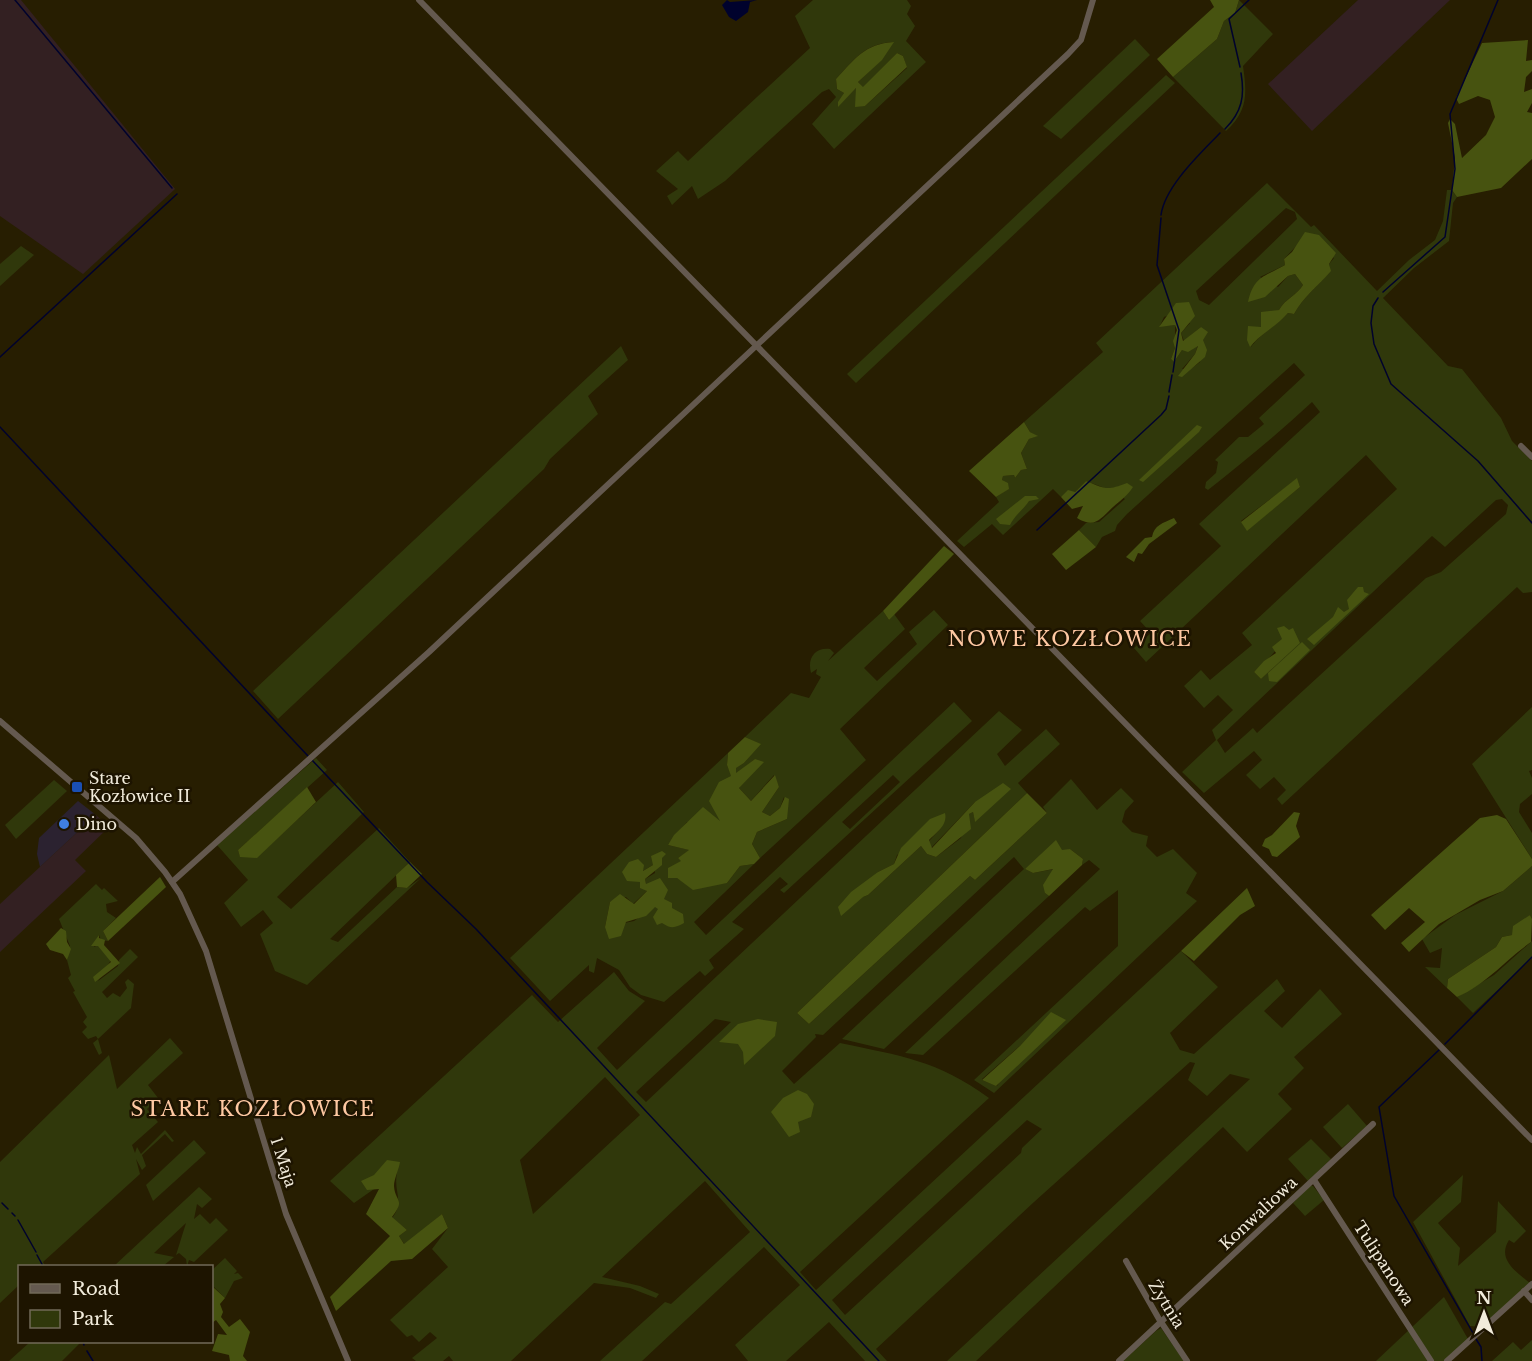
<svg xmlns="http://www.w3.org/2000/svg" width="1532" height="1361" font-family="'Libre Baskerville',serif">
	<rect width="100%" height="100%" fill="#271e01"/>
	<path fill="#2b2230" d="M 78,801 L 96,815 L 40,867 L 37,854 L 39,838 Z"/>
	<g fill="#332022">
		<path d="M 0,0 L 21,0 L 175,189 L 83,274 L 0,216 Z"/>
		<path d="M 1358,0 L 1450,0 L 1312,131 L 1268,84 Z"/>
		<path d="M 96,815 L 109,827 L 75,860 L 86,871 L 0,952 L 0,904 Z"/>
	</g>
	<g fill="#30380b" fill-rule="evenodd">
		<path d="M 813,0 L 907,0 L 911,6 L 907,14 L 915,26 L 906,41 L 926,62 L 834,149 L 812,124 L 836,97 L 829,89 L 822,92 L 725,181 L 698,199 L 692,186 L 672,205 L 667,196 L 678,189 L 656,171 L 678,151 L 688,161 L 810,48 L 795,16 ZM 893,42 L 881,60 L 858,82 L 863,88 L 897,53 L 903,56 L 907,68 L 865,106 L 857,87 L 838,106 L 844,93 L 837,89 L 836,79 C 855,59 864,44 893,42 Z"/>
		<path d="M 1239,0 L 1273,34 L 1243,66 C 1247,94 1248,111 1226,131 L 1173,77 L 1217,39 L 1224,21 L 1235,13 Z"/>
		<path d="M 1135,39 L 1150,55 L 1061,139 L 1043,126 Z"/>
		<path d="M 1166,75 L 1175,83 L 856,383 L 847,374 Z"/>
		<path d="M 1267,183 L 1311,227 L 1314,225 L 1377,291 L 1409,260 L 1435,240 L 1443,221 L 1447,190 L 1452,190 L 1457,197 L 1453,203 L 1449,241 L 1414,268 L 1383,298 L 1448,366 L 1462,369 L 1501,418 L 1512,441 L 1532,461 L 1532,592 L 1523,593 L 1517,587 L 1282,805 L 1277,799 L 1286,790 L 1274,777 L 1260,789 L 1246,775 L 1262,760 L 1254,751 L 1204,793 L 1182,772 L 1216,740 L 1212,730 L 1233,710 L 1218,695 L 1204,708 L 1184,686 L 1201,670 L 1210,680 L 1252,645 L 1242,633 L 1397,489 L 1366,455 L 1146,662 L 1134,648 L 1151,633 L 1140,621 L 1221,546 L 1199,524 L 1320,412 L 1312,402 C 1278,434 1242,463 1208,490 L 1205,488 L 1206,482 L 1216,473 L 1218,462 L 1215,460 L 1239,437 L 1248,437 L 1264,424 L 1259,418 L 1305,375 L 1294,363 L 1127,514 L 1117,525 L 1115,531 L 1102,537 L 1096,547 L 1079,530 L 1086,523 L 1099,522 L 1125,499 C 1113,490 1101,487 1086,481 L 1075,492 L 1061,497 L 1053,489 L 1003,535 L 992,524 L 964,547 L 957,541 L 999,502 L 996,497 L 1008,489 L 1002,480 L 1003,476 L 1014,475 L 1015,478 L 1021,470 L 1027,469 L 1021,453 L 1029,439 L 1037,436 L 1030,432 L 1024,422 L 1103,352 L 1096,343 ZM 1286,208 L 1295,212 L 1297,219 L 1209,305 L 1199,300 L 1196,291 ZM 1303,239 L 1334,258 L 1329,264 L 1330,271 C 1318,286 1303,297 1294,314 L 1288,313 C 1276,326 1261,333 1251,347 L 1272,313 L 1279,310 C 1285,299 1297,295 1303,285 L 1295,274 L 1288,276 L 1278,287 L 1260,277 L 1285,265 L 1284,259 ZM 1169,315 L 1190,323 L 1181,333 L 1184,341 L 1201,327 L 1203,340 L 1200,362 L 1192,368 L 1182,369 L 1195,354 L 1198,345 L 1182,350 L 1174,362 L 1171,359 L 1175,348 L 1175,325 L 1160,326 L 1164,317 ZM 1297,479 L 1300,487 L 1247,530 L 1241,521 ZM 1502,499 L 1508,505 L 1506,514 L 1441,572 L 1426,578 L 1257,733 L 1253,728 L 1225,753 L 1217,740 L 1432,536 L 1445,547 L 1496,500 ZM 1282,640 L 1299,643 L 1261,679 L 1254,672 C 1265,662 1276,653 1282,640 Z"/>
		<path d="M 21,246 L 34,255 L 0,286 L 0,264 Z"/>
		<path d="M 621,346 L 628,360 L 588,396 L 598,414 L 550,459 L 544,469 L 278,719 L 253,691 Z"/>
		<path d="M 934,610 L 948,625 L 840,729 L 866,760 L 760,858 L 752,844 L 757,832 L 787,819 L 784,797 L 780,808 L 770,816 L 762,812 L 779,787 L 774,775 L 751,801 L 739,788 L 755,759 L 736,774 L 735,768 L 744,763 L 760,744 L 745,737 L 791,693 L 809,698 L 821,677 L 816,674 L 817,669 L 811,673 C 807,658 815,647 830,649 L 834,653 L 828,661 L 883,611 L 889,620 L 894,614 L 905,629 L 864,668 L 877,681 L 917,644 L 909,632 Z"/>
		<path d="M 954,702 L 972,721 L 784,893 L 780,890 L 788,884 L 780,877 L 732,922 L 744,929 L 709,960 L 714,968 L 705,976 L 700,971 L 664,1002 L 641,995 L 630,987 L 619,970 L 597,958 L 594,973 L 589,971 L 589,965 L 550,1001 L 510,958 L 728,753 L 727,765 L 732,777 L 722,822 L 687,822 L 668,845 L 690,850 L 678,858 L 682,861 L 668,878 L 677,878 L 688,884 L 727,883 L 740,866 L 754,864 L 694,922 L 706,935 ZM 893,775 L 900,782 L 850,829 L 842,822 ZM 637,860 L 643,871 L 653,865 L 653,860 L 655,873 L 645,879 L 646,885 L 672,908 L 655,906 L 634,921 L 605,927 L 610,902 L 626,897 L 633,904 L 647,891 L 640,882 Z"/>
		<path d="M 1532,707 L 1532,770 L 1529,771 L 1532,778 L 1532,794 L 1520,804 L 1519,812 L 1532,833 L 1532,859 L 1472,764 Z"/>
		<path d="M 999,711 L 1022,730 L 997,754 L 1005,766 L 1046,729 L 1060,744 L 1018,783 L 1027,793 L 797,1013 L 809,1024 L 970,876 L 975,880 L 1047,813 L 1043,807 L 1071,779 L 1097,810 L 1121,788 L 1134,801 L 1125,811 L 1122,822 L 1132,832 L 1148,836 L 1146,846 L 1157,857 L 1173,849 L 1197,873 L 1186,893 L 1197,901 L 994,1093 L 974,1080 L 1118,946 L 1118,890 L 1090,911 L 1085,907 L 923,1055 L 905,1053 L 1100,869 L 1089,860 L 1082,865 L 1083,859 L 1070,849 L 1025,869 L 1033,873 L 1054,869 L 1045,893 L 1049,896 L 884,1049 L 842,1039 L 1024,869 L 1014,857 L 823,1035 L 815,1034 L 816,1037 L 782,1071 L 794,1084 L 840,1043 C 901,1056 937,1060 989,1098 L 800,1272 L 816,1290 L 1181,951 L 1218,987 L 1170,1033 L 1180,1050 L 1194,1054 L 1277,979 L 1285,991 L 1264,1011 L 1282,1028 L 1320,989 L 1342,1014 L 1294,1057 L 1304,1068 L 1278,1094 L 1292,1109 L 1247,1152 L 1223,1127 L 976,1361 L 947,1361 L 1250,1079 L 1230,1074 L 1207,1096 L 1188,1080 L 1195,1063 L 1190,1062 L 1034,1202 L 876,1349 L 887,1361 L 865,1361 L 829,1322 L 786,1361 L 748,1361 L 735,1345 L 800,1285 L 764,1247 L 642,1361 L 600,1361 L 665,1302 L 671,1304 L 750,1232 L 705,1181 L 602,1277 L 640,1286 L 659,1294 L 656,1298 L 630,1288 L 594,1283 L 511,1361 L 453,1361 L 449,1356 L 443,1361 L 416,1361 L 412,1358 L 437,1338 L 430,1332 L 419,1342 L 412,1335 L 407,1337 L 390,1320 L 448,1267 L 432,1249 L 448,1228 L 442,1214 L 405,1245 L 399,1236 L 407,1230 L 392,1218 C 405,1202 393,1191 397,1173 L 354,1203 L 330,1181 L 532,995 L 558,1022 L 614,972 L 629,991 L 645,1001 L 597,1048 L 617,1070 ZM 975,802 L 975,821 L 973,812 L 969,814 L 961,838 L 936,857 L 927,854 L 921,846 L 868,895 L 863,897 L 878,872 L 894,864 L 897,855 L 942,827 L 929,841 L 931,848 ZM 715,1019 L 731,1022 L 646,1102 L 636,1092 ZM 1021,1045 L 997,1086 L 982,1080 L 982,1079 ZM 605,1077 L 640,1115 L 533,1214 L 520,1160 ZM 1027,1120 L 1042,1129 L 1022,1148 L 1021,1153 L 845,1315 L 832,1300 Z"/>
		<path d="M 316,758 L 327,770 L 238,850 L 240,856 L 257,857 L 338,782 L 364,812 L 277,897 L 291,909 L 379,828 L 410,862 L 330,939 L 338,942 L 397,887 L 407,888 L 421,878 L 307,985 L 275,971 L 260,934 L 273,923 L 263,910 L 241,927 L 224,903 L 248,880 L 217,845 Z"/>
		<path d="M 54,780 L 67,791 L 16,839 L 5,825 Z"/>
		<path d="M 1532,866 L 1532,919 L 1530,915 L 1512,935 L 1502,937 L 1496,947 L 1448,979 L 1447,988 L 1425,967 L 1440,968 L 1442,948 L 1430,953 L 1422,939 L 1455,915 L 1503,891 Z"/>
		<path d="M 96,884 L 102,890 L 104,888 L 118,901 L 106,904 L 107,912 L 116,918 L 103,931 L 108,941 L 101,940 L 99,935 L 94,947 L 98,945 L 111,960 L 98,981 L 118,966 L 119,960 L 130,949 L 138,957 L 102,992 L 107,998 L 113,993 L 120,997 L 127,988 L 125,982 L 128,979 L 134,984 L 131,1008 L 98,1039 L 102,1053 L 99,1055 L 93,1043 L 98,1039 L 96,1036 L 88,1039 L 82,1032 L 87,1027 L 83,1022 L 87,1017 L 73,992 L 75,991 L 68,978 L 71,975 L 67,960 L 70,946 L 59,919 Z"/>
		<path d="M 1532,941 L 1532,958 L 1473,1013 L 1457,997 L 1494,975 Z"/>
		<path d="M 170,1038 L 183,1053 L 148,1085 L 158,1098 L 147,1109 L 158,1122 L 132,1145 L 135,1153 L 137,1147 L 141,1154 L 165,1130 L 174,1141 L 172,1142 L 165,1134 L 142,1155 L 146,1166 L 142,1170 L 136,1159 L 140,1174 L 43,1262 L 45,1266 L 20,1266 L 19,1285 L 0,1303 L 0,1162 L 109,1055 L 117,1089 Z"/>
		<path d="M 1348,1104 L 1367,1126 L 1342,1148 L 1323,1127 Z"/>
		<path d="M 1311,1139 L 1331,1159 L 1308,1181 L 1288,1159 Z"/>
		<path d="M 194,1140 L 206,1153 L 153,1201 L 146,1185 Z"/>
		<path d="M 1463,1175 L 1461,1202 L 1438,1223 L 1460,1248 L 1458,1266 L 1496,1232 L 1498,1201 L 1526,1231 L 1514,1243 L 1509,1240 C 1497,1259 1515,1271 1530,1283 L 1482,1327 L 1470,1326 L 1413,1222 Z"/>
		<path d="M 1310,1186 L 1313,1186 L 1324,1200 L 1305,1216 L 1293,1203 Z"/>
		<path d="M 199,1187 L 212,1199 L 202,1208 L 197,1204 L 194,1219 L 200,1214 L 210,1224 L 216,1218 L 228,1230 L 194,1262 L 189,1260 L 187,1266 L 186,1259 L 179,1253 L 176,1255 L 186,1223 L 154,1253 L 174,1257 L 163,1266 L 114,1266 Z"/>
		<path d="M 225,1258 L 237,1271 L 234,1274 L 238,1273 L 243,1278 L 234,1281 L 225,1298 L 214,1287 L 212,1291 L 212,1270 Z"/>
		<path d="M 1444,1297 L 1468,1339 L 1444,1361 L 1376,1361 Z"/>
		<path d="M 1161,1328 L 1184,1361 L 1123,1361 L 1156,1331 Z"/>
		<path d="M 1532,1340 L 1532,1361 L 1492,1361 L 1513,1342 L 1521,1350 Z"/>
		<path d="M 30,1342 L 81,1342 L 62,1361 L 9,1361 Z"/>
	</g>
	<g fill="#475310">
		<path d="M 1210,0 L 1239,0 L 1235,13 L 1224,21 L 1217,39 L 1173,77 L 1157,59 L 1214,7 Z"/>
		<path d="M 1528,40 L 1526,61 L 1532,60 L 1532,71 L 1526,77 L 1524,92 L 1532,89 L 1532,103 L 1527,112 L 1532,113 L 1532,159 L 1501,188 L 1457,197 L 1452,190 L 1455,158 L 1448,123 L 1450,119 L 1455,124 L 1462,158 L 1486,135 L 1495,117 L 1490,100 L 1478,96 L 1459,104 L 1456,98 L 1482,43 Z"/>
		<path d="M 894,42 L 882,60 L 858,82 L 863,87 L 897,53 L 903,56 L 907,67 L 865,106 L 855,107 L 856,88 L 838,107 L 838,102 L 844,93 L 837,89 L 836,79 C 855,59 864,44 894,42 Z"/>
		<path d="M 1305,232 L 1319,235 L 1336,253 L 1329,264 L 1331,271 C 1318,286 1303,297 1294,314 L 1288,313 C 1276,327 1261,333 1250,347 L 1247,340 L 1248,326 L 1261,327 L 1261,312 L 1279,310 C 1285,299 1297,295 1303,285 L 1295,274 L 1288,276 L 1265,297 L 1248,302 C 1254,276 1264,277 1285,265 L 1284,259 L 1292,252 Z"/>
		<path d="M 1189,302 L 1195,316 L 1181,333 L 1183,341 L 1201,327 L 1208,332 L 1203,340 L 1207,350 L 1205,357 L 1182,377 L 1178,376 L 1195,354 L 1198,346 L 1188,352 L 1182,350 L 1174,362 L 1171,359 L 1175,348 L 1173,341 L 1177,330 L 1175,325 L 1159,327 L 1176,303 Z"/>
		<path d="M 1024,422 L 1030,432 L 1038,436 L 1029,439 L 1021,453 L 1027,469 L 1021,470 L 1015,478 L 1014,475 L 1003,476 L 1002,480 L 1008,483 L 1009,489 L 996,497 L 969,471 Z"/>
		<path d="M 1197,425 L 1202,427 L 1199,432 L 1143,482 L 1139,480 Z"/>
		<path d="M 1297,478 L 1300,487 L 1247,531 L 1241,522 Z"/>
		<path d="M 1086,481 C 1106,489 1106,491 1127,483 L 1133,487 C 1127,496 1121,500 1113,507 C 1100,519 1095,529 1077,518 L 1083,506 L 1072,509 L 1061,497 L 1068,490 L 1075,492 Z"/>
		<path d="M 1025,496 L 1036,496 L 1039,499 L 1029,501 C 1023,510 1015,515 1010,525 L 1000,524 L 996,519 Z"/>
		<path d="M 1174,518 L 1177,523 L 1149,544 L 1142,554 L 1138,553 L 1134,562 L 1126,557 L 1145,538 L 1152,537 C 1154,525 1163,523 1174,518 Z"/>
		<path d="M 1079,530 L 1096,547 L 1066,570 L 1052,554 Z"/>
		<path d="M 944,546 L 954,554 L 889,620 L 883,611 Z"/>
		<path d="M 1358,587 L 1363,587 L 1364,592 L 1369,594 L 1314,645 L 1307,639 L 1333,617 L 1338,607 L 1344,612 L 1349,609 L 1347,600 Z"/>
		<path d="M 1284,626 L 1289,630 L 1293,628 L 1300,643 L 1261,679 L 1254,672 L 1264,661 L 1276,653 L 1272,647 L 1282,639 L 1277,628 Z"/>
		<path d="M 1302,642 L 1310,650 L 1277,682 L 1269,681 L 1268,673 Z"/>
		<path d="M 745,737 L 761,744 L 744,763 L 736,768 L 736,773 L 755,759 L 764,762 L 739,788 L 751,801 L 775,775 L 779,787 L 762,812 L 770,816 L 780,808 L 785,797 L 789,799 L 787,819 L 757,832 L 752,844 L 760,858 L 754,864 L 740,866 L 727,883 L 693,890 L 677,878 L 668,878 L 668,868 L 681,861 L 678,858 L 689,850 L 668,845 L 674,835 L 703,807 L 720,821 L 709,801 L 719,782 L 731,776 L 727,765 L 728,753 Z"/>
		<path d="M 1003,783 L 1011,789 L 975,822 L 973,812 L 969,814 L 971,829 L 936,857 L 927,854 L 921,846 L 868,895 L 863,897 L 841,916 L 838,907 L 851,892 L 878,872 L 894,864 L 901,848 L 930,819 L 945,813 C 948,825 936,833 929,840 L 932,848 L 975,802 Z"/>
		<path d="M 307,787 L 316,802 L 257,858 L 240,857 L 238,850 Z"/>
		<path d="M 1027,793 L 1047,813 L 975,880 L 970,876 L 809,1024 L 797,1013 Z"/>
		<path d="M 1294,812 L 1300,813 L 1296,826 L 1300,837 L 1277,857 L 1272,856 L 1269,849 L 1262,846 L 1265,839 L 1272,835 Z"/>
		<path d="M 1497,815 L 1506,819 L 1532,859 L 1532,866 L 1503,891 L 1480,900 L 1439,924 L 1409,952 L 1401,943 L 1425,922 L 1409,908 L 1385,930 L 1371,915 L 1480,818 Z"/>
		<path d="M 1056,840 L 1062,850 L 1070,849 L 1083,859 L 1082,865 L 1049,896 L 1045,893 L 1043,885 L 1053,869 L 1033,873 L 1025,869 Z"/>
		<path d="M 662,851 L 666,854 L 662,858 L 662,865 L 645,879 L 646,884 L 660,878 L 668,890 L 664,899 L 672,903 L 672,908 L 683,914 L 684,923 C 675,928 671,929 662,923 L 657,925 L 653,917 L 658,909 L 655,907 L 646,916 L 626,922 L 621,936 L 609,939 L 605,927 L 610,902 L 620,894 L 634,904 L 647,891 L 640,888 L 640,882 L 627,881 L 622,872 L 629,862 L 638,859 L 644,865 L 643,871 L 653,865 L 651,856 Z"/>
		<path d="M 410,862 L 422,874 L 407,888 L 397,887 L 396,875 Z"/>
		<path d="M 160,877 L 166,887 L 108,941 L 103,931 Z"/>
		<path d="M 1247,888 L 1255,906 L 1240,915 L 1194,961 L 1181,951 Z"/>
		<path d="M 1530,915 L 1532,919 L 1531,942 C 1504,961 1488,983 1457,997 L 1447,988 L 1448,979 L 1496,947 L 1502,937 L 1512,935 L 1513,926 Z"/>
		<path d="M 61,928 L 66,931 L 67,942 L 71,949 L 67,960 L 63,954 L 50,950 L 46,944 Z"/>
		<path d="M 99,935 L 99,938 L 105,940 L 104,945 L 120,963 L 95,982 L 93,977 L 111,962 L 98,946 L 91,946 Z"/>
		<path d="M 1051,1012 L 1066,1020 L 996,1086 L 982,1080 L 1021,1045 Z"/>
		<path d="M 758,1019 L 777,1022 L 775,1036 L 744,1065 L 743,1052 L 738,1044 L 719,1042 L 738,1024 Z"/>
		<path d="M 798,1090 L 807,1094 L 814,1104 L 811,1117 L 798,1122 L 800,1132 L 789,1137 L 771,1112 L 783,1098 Z"/>
		<path d="M 387,1160 L 400,1162 C 399,1169 394,1179 394,1186 C 395,1202 406,1199 392,1217 L 407,1230 L 399,1236 L 404,1244 L 442,1214 L 448,1228 L 412,1259 L 391,1261 L 336,1311 L 330,1297 L 390,1236 L 366,1214 L 379,1189 L 367,1190 L 361,1181 L 374,1175 Z"/>
		<path d="M 213,1287 L 225,1298 L 220,1304 L 223,1312 L 221,1317 L 229,1327 L 240,1319 L 250,1332 L 243,1356 L 247,1361 L 230,1361 L 229,1355 L 212,1351 L 218,1334 L 227,1335 L 216,1320 L 212,1323 Z"/>
	</g>
	<path fill="#00022d" d="M 727,0 L 730,2 L 757,0 L 750,2 L 748,12 L 736,21 L 729,17 L 722,5 Z"/>
	<g fill="none" stroke-linecap="round" stroke-linejoin="round">
		<g stroke="#00022d" stroke-width="1.5">
			<path d="M 15,0 L 172,188"/>
			<path d="M 1240,67 L 1229,19 L 1249,0"/>
			<path d="M 1225,129 C 1242,112 1245,96 1241,73"/>
			<path d="M 1161,215 C 1165,186 1201,153 1220,133"/>
			<path d="M 1161,218 L 1157,265 L 1179,330 L 1173,372"/>
			<path d="M 1383,292 L 1445,237 L 1455,169 L 1450,114 L 1498,0"/>
			<path d="M 1378,298 L 1373,306 L 1371,323 L 1374,344 L 1391,384 L 1478,461 L 1532,523"/>
			<path d="M 0,357 L 177,194"/>
			<path d="M 1169,392 L 1172,375"/>
			<path d="M 0,427 L 308,756"/>
			<path d="M 1037,530 L 1161,415 L 1166,409 L 1169,396"/>
			<path d="M 311,759 L 427,882 L 476,929 L 879,1361"/>
			<path d="M 1445,1044 L 1532,957"/>
			<path d="M 1439,1050 L 1379,1107 L 1394,1196 L 1473,1333"/>
			<path d="M 2,1203 L 8,1209"/>
			<path d="M 12,1213 L 15,1216"/>
			<path d="M 18,1220 L 36,1252"/>
			<path d="M 37,1255 L 43,1266"/>
			<path d="M 1476,1339 L 1481,1347 L 1482,1361"/>
			<path d="M 83,1342 L 84,1345"/>
			<path d="M 87,1351 L 93,1361"/>
		</g>
		<g stroke="#64594f" stroke-width="6">
			<path d="M 419,0 L 1532,1140"/>
			<path d="M 1521,446 L 1532,457"/>
			<path d="M 0,721 L 136,838 L 165,872 L 180,894 L 206,951 L 286,1214 L 348,1361"/>
			<path d="M 172,882 L 429,652 L 1068,54 L 1081,40 L 1093,0"/>
			<path d="M 1314,1180 L 1431,1361"/>
			<path d="M 1126,1261 L 1159,1319 L 1187,1361"/>
			<path d="M 1524,1291 L 1532,1300"/>
			<path d="M 1119,1361 L 1373,1124"/>
			<path d="M 1447,1361 L 1532,1284"/>
		</g>
	</g>
	<rect fill="#1a4fb4" stroke="#1d1400" stroke-width="2" x="71" y="781" width="12" height="12" rx="3"/>
	<circle fill="#3f7fe0" stroke="#1d1400" stroke-width="2" cx="64" cy="824" r="6"/>
	<g text-anchor="middle" stroke-width="5" stroke-linejoin="round" paint-order="stroke">
		<g font-size="16" fill="#f2ecdb" stroke="#1d1400" text-anchor="start">
			<text x="89" y="784">Stare<tspan x="89" dy="18">Kozłowice II</tspan></text>
			<text x="76" y="830">Dino</text>
		</g>
		<g font-size="16" fill="#f2ecdb" stroke="#1d1400">
			<text transform="translate(284 1162) rotate(72)" y="6">1 Maja</text>
			<text transform="translate(1258 1213) rotate(-43)" y="6">Konwaliowa</text>
			<text transform="translate(1384 1263) rotate(57)" y="6">Tulipanowa</text>
			<text transform="translate(1167 1304) rotate(58)" y="6">Żytnia</text>
		</g>
		<g font-size="20" letter-spacing="1.5" fill="#fec8a2" stroke="#1d1400">
			<text x="1070" y="646">NOWE KOZŁOWICE</text>
			<text x="253" y="1116">STARE KOZŁOWICE</text>
		</g>
	</g>
	<rect x="18" y="1265" width="195" height="78" fill="#1d1400" stroke="#726a58" stroke-width="1.5"/>
	<rect x="30" y="1284" width="30" height="9" fill="#64594f" stroke="#726a58" stroke-width="1.5"/>
	<text x="72" y="1295" font-size="18" fill="#f2ecdb">Road</text>
	<rect x="30" y="1310" width="30" height="18" fill="#30380b" stroke="#726a58" stroke-width="1.5"/>
	<text x="72" y="1325" font-size="18" fill="#f2ecdb">Park</text>
	<g transform="translate(1484 1313)" stroke="#1d1400" stroke-width="4.5" paint-order="stroke">
	<path d="M0-4.5L10 22L0 15L-10 22Z" fill="#f2ecdb"/>
	<text y="-9" font-size="16" font-weight="bold" text-anchor="middle" fill="#f2ecdb">N</text>
	</g>
</svg>
